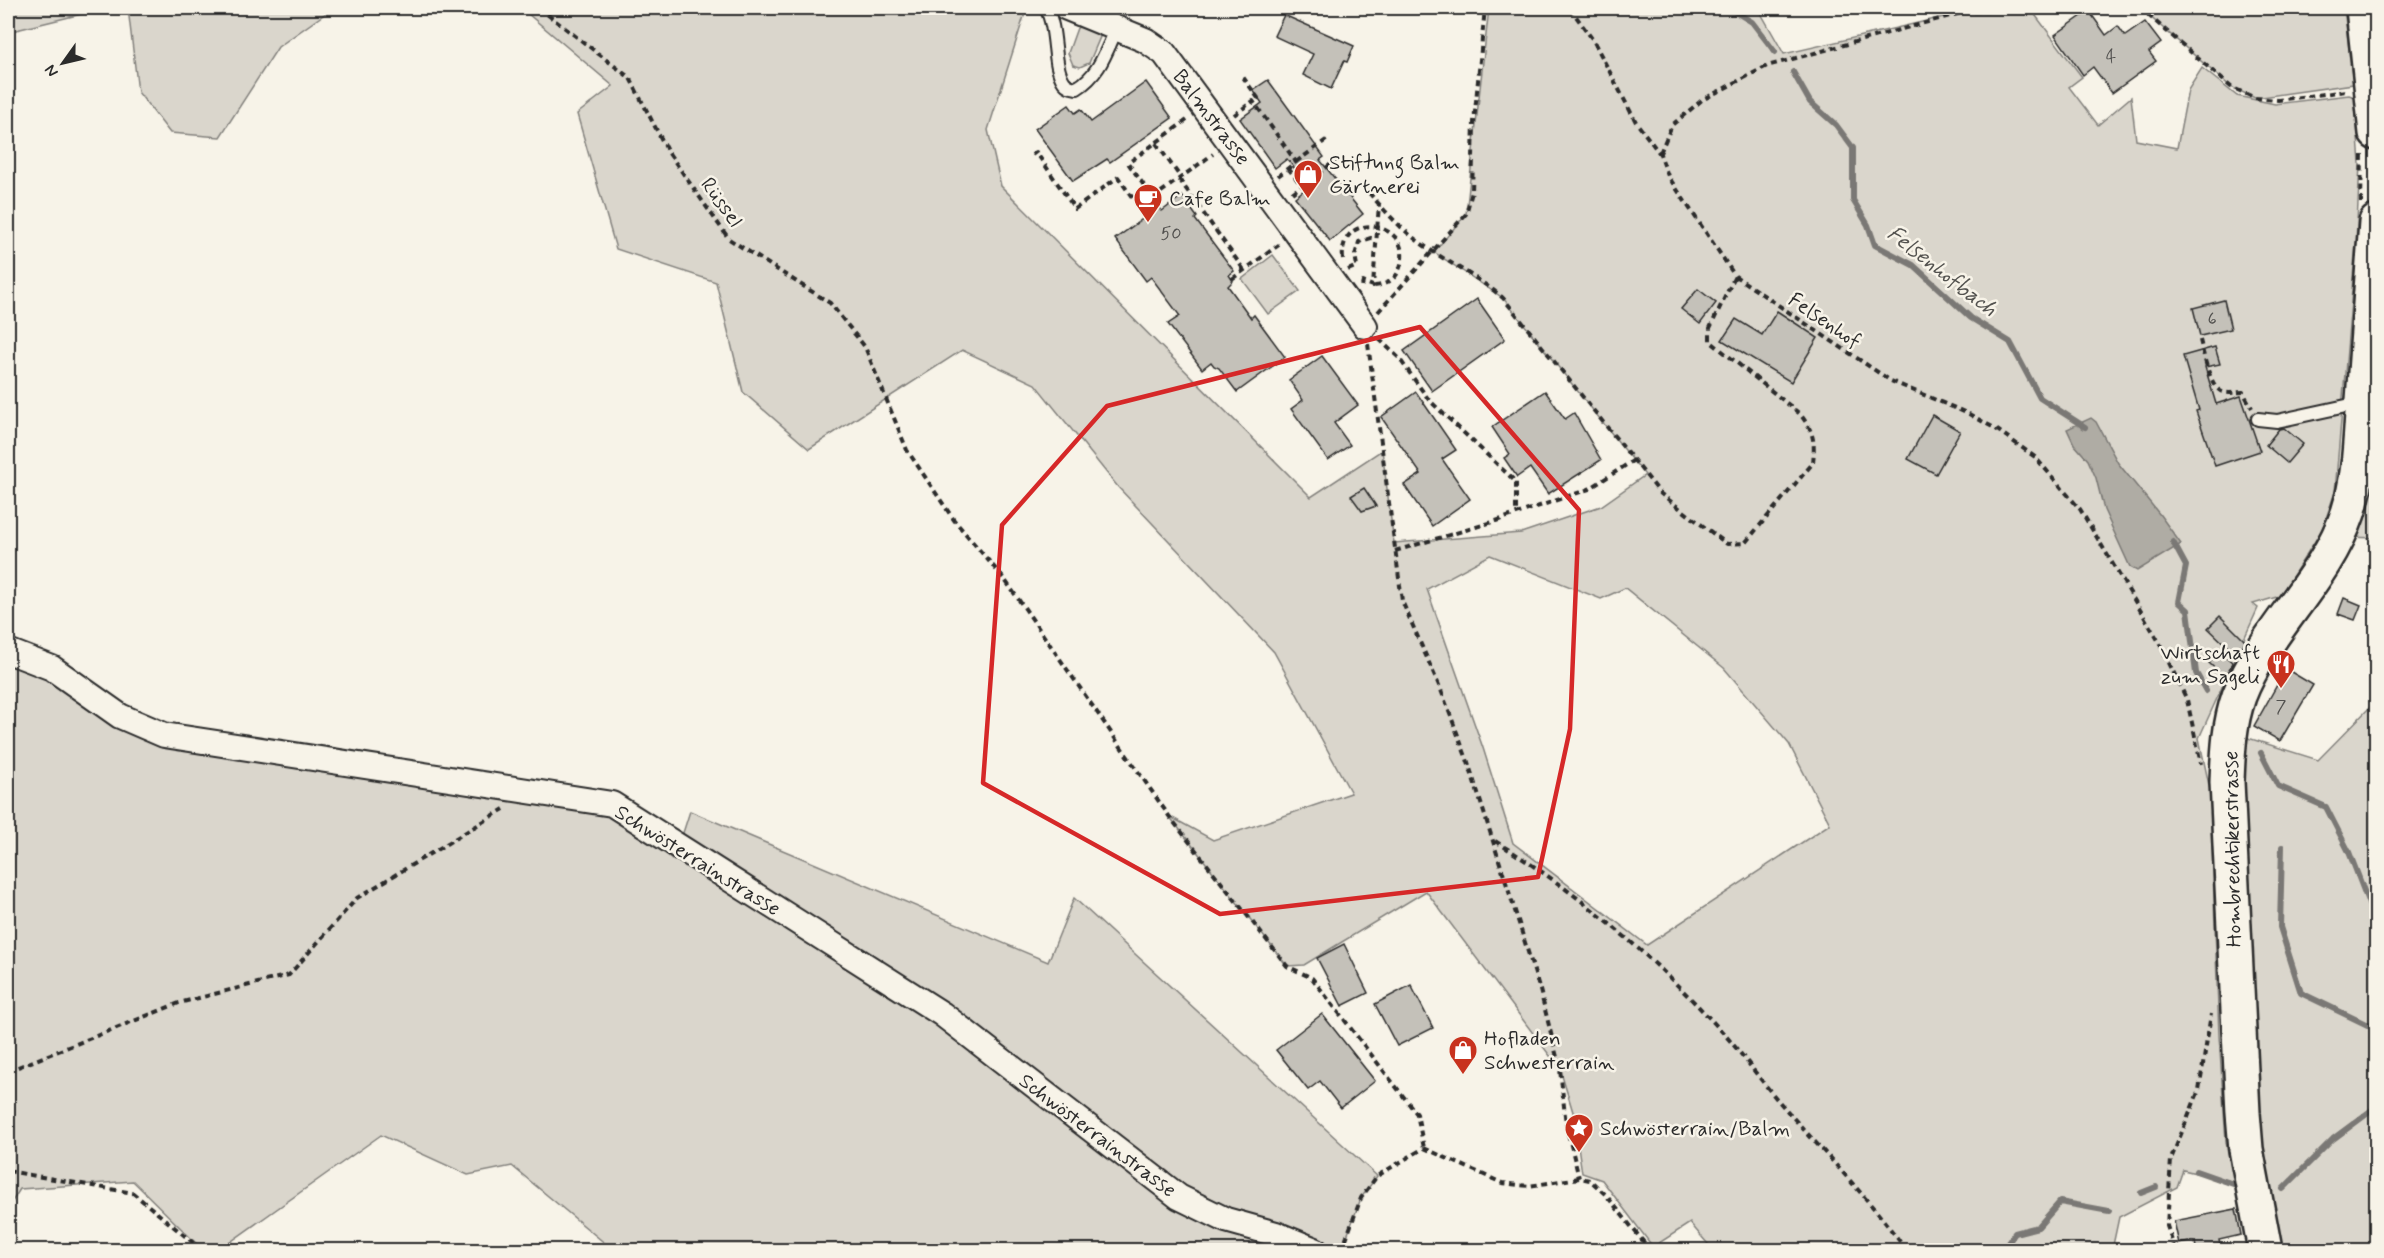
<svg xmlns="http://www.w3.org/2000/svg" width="2384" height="1258" font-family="Mynerve,sans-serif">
	<rect width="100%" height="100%" fill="#f7f3e8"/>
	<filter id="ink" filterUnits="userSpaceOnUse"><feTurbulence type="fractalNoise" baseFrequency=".0167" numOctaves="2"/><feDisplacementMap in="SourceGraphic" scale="12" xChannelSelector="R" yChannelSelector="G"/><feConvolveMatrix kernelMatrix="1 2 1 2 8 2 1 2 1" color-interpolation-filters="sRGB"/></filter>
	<g filter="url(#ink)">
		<g fill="#dad6cc" stroke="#82807c" stroke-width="1.5" fill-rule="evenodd">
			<path d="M 8,8 L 106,8 L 8,32 Z"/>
			<path d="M 128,8 L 333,8 L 278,47 L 220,137 L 170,133 L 138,92 Z"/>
			<path d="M 521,8 L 1023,8 L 1026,10 L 988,130 L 1001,186 L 1311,497 L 1382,450 L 1394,543 L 1521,533 L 1601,506 L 1645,475 L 1503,298 L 1434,252 L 1466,214 L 1489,8 L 1758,8 L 1784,54 L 1961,13 L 2030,8 L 2082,77 L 2069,87 L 2098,125 L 2131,97 L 2136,140 L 2177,148 L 2188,90 L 2202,68 L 2237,96 L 2275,104 L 2349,95 L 2355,97 L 2360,164 L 2356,242 L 2335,492 L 2322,530 L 2280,596 L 2253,604 L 2258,608 L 2199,738 L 2210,790 L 2219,1036 L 2226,1142 L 2231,1170 L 2236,1176 L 2235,1182 L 2183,1170 L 2177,1187 L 2119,1217 L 2112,1250 L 1713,1250 L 1690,1223 L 1653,1247 L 1602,1180 L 1582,1173 L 1573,1112 L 1560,1069 L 1426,891 L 1304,965 L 1287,966 L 1169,816 L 1213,840 L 1351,793 L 1274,652 L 1118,487 L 1035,384 L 962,350 L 809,449 L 743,392 L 716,282 L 616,249 L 577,114 L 613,86 ZM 1490,555 L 1601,599 L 1625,588 L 1724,668 L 1789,744 L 1830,824 L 1647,945 L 1513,843 L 1483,748 L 1427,589 Z"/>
			<path d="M 2140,8 L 2344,8 L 2353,84 L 2255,98 L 2231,87 Z"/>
			<path d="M 1082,25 L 1100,34 L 1100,37 L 1089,63 L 1080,67 L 1073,65 L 1068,53 L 1077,28 Z"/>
			<path d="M 1273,255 L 1300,291 L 1268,314 L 1242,279 Z"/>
			<path d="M 2376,327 L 2376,538 L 2349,537 Z"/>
			<path d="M 8,651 L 120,716 L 612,804 L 674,861 L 690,811 L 1048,962 L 1074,898 L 1377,1176 L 1361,1198 L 1342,1250 L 613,1250 L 512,1166 L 468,1175 L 381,1135 L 219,1250 L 203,1250 L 133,1181 L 20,1189 L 8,1208 Z"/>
			<path d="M 2376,701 L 2376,1250 L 2265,1250 L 2246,907 L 2245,737 L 2318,760 Z"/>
		</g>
		<path fill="#afaca4" stroke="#7a7874" stroke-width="1.5" d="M 2091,418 L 2096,422 L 2118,463 L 2160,515 L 2181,544 L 2137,571 L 2130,567 L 2104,510 L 2096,478 L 2088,460 L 2074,444 L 2067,429 Z"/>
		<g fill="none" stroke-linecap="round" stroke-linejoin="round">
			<g stroke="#7a7874" stroke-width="6">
				<path d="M 1729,8 L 1752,22 L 1775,52"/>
				<path d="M 1793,72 L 1810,102 L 1836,125 L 1853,148 L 1853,200 L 1868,225 L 1875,245 L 1913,265 L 1971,318 L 2010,342 L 2040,398 L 2085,427"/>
				<path d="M 2173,542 L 2186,566 L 2179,602 L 2188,610 L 2196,673 L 2206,691"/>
				<path d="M 2261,753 L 2278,786 L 2326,807 L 2349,852 L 2376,922"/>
				<path d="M 2282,847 L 2280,927 L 2301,993 L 2376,1029"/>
				<path d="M 2196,1171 L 2236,1185"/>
				<path d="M 2283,1189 L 2333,1139 L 2376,1107"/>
				<path d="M 2141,1193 L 2156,1187"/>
				<path d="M 2003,1250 L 2015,1233 L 2038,1227 L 2060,1202 L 2109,1211"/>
			</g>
		</g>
		<g fill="#c4c1b9" stroke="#2b2b2b" stroke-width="1.5">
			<path d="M 2089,11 L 2106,35 L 2118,26 L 2125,36 L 2145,22 L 2161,43 L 2149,52 L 2156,61 L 2112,93 L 2093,67 L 2083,75 L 2055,35 Z"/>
			<path d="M 1284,15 L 1354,46 L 1347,62 L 1344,61 L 1331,89 L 1303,75 L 1313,54 L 1274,36 Z"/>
			<path d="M 1268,80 L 1324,157 L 1320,160 L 1363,214 L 1330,241 L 1295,197 L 1309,186 L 1287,159 L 1275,168 L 1240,119 L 1262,103 L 1253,90 Z"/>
			<path d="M 1146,82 L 1172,118 L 1110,162 L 1107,159 L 1073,181 L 1035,129 L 1069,105 L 1075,113 L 1081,109 L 1091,122 Z"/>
			<path d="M 1182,196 L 1197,217 L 1195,219 L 1234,271 L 1229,275 L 1233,281 L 1228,286 L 1251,318 L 1254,315 L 1285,357 L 1237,392 L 1219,368 L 1214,366 L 1211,362 L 1202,369 L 1168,324 L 1180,316 L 1151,277 L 1146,281 L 1115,239 L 1159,207 L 1162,211 Z"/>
			<path d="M 1698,289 L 1716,303 L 1700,324 L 1681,309 Z"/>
			<path d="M 1477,299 L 1505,339 L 1432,391 L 1404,351 Z"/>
			<path d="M 2224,300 L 2231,329 L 2200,336 L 2193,308 Z"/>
			<path d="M 1777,311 L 1818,338 L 1791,382 L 1722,340 L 1736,319 L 1762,335 Z"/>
			<path d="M 2215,347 L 2220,364 L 2205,367 L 2216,404 L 2241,396 L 2260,451 L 2215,466 L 2196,411 L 2199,410 L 2183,356 Z"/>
			<path d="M 1322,356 L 1358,405 L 1334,423 L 1350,445 L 1328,460 L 1291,409 L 1303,400 L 1289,380 Z"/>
			<path d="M 1545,391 L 1565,419 L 1574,413 L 1601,460 L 1548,494 L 1530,468 L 1517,477 L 1504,458 L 1510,454 L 1492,427 Z"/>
			<path d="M 1416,392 L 1456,450 L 1442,459 L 1470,499 L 1432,526 L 1404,485 L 1421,474 L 1381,417 Z"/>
			<path d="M 1932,415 L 1960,431 L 1936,474 L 1908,459 Z"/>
			<path d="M 2284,428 L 2303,444 L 2287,463 L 2266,445 L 2279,429 Z"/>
			<path d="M 1364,488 L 1376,506 L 1362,511 L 1351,496 Z"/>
			<path d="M 2344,598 L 2361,605 L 2355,620 L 2338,614 Z"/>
			<path d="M 2220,616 L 2246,642 L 2235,654 L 2208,628 Z"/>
			<path d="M 2220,651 L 2233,663 L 2224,677 L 2209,663 Z"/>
			<path d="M 2286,669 L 2313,685 L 2280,741 L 2254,726 Z"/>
			<path d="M 1344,944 L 1368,993 L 1342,1006 L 1317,958 Z"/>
			<path d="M 1411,985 L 1433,1028 L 1397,1046 L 1375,1004 Z"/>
			<path d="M 1322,1014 L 1375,1081 L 1341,1108 L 1320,1081 L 1308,1090 L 1276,1050 Z"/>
			<path d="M 2236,1209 L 2241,1235 L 2219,1240 L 2220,1245 L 2196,1249 L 2195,1241 L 2179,1244 L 2174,1221 Z"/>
		</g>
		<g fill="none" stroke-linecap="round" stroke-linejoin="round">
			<g stroke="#2b2b2b" stroke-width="16">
				<g id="lane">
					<path d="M 1046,8 C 1058,30 1052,65 1064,82 C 1068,87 1072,87 1077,88 C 1100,74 1106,51 1117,28"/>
					<path d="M 2258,419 L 2277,421 L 2346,406"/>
				</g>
			</g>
			<g stroke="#2b2b2b" stroke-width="28">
				<g id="street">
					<path d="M 1067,8 L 1145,40 L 1164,53 L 1365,326"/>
					<path d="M 8,651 L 52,668 L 120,716 L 164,735 L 612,804 L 942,1014 L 1179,1197 L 1226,1220 L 1276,1234 L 1315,1250"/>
				</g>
			</g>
			<g stroke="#2b2b2b" stroke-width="38">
				<g id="secondary">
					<path d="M 2363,8 L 2376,133"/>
					<path d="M 2265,1250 L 2246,1149 L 2243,1113 L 2227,782 C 2228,753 2229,724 2239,696 C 2265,629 2325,581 2348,513 C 2360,477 2360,437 2363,400 C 2367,341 2372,281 2376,222"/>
				</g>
			</g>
			<g stroke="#2b2b2b" stroke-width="4" stroke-dasharray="6 4.5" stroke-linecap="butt">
				<path d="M 539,8 L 630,78 L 668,152 L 729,239 L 830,303 L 865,347 L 907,450 L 954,520 L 1005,580 L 1169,816 L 1287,966 L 1312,978 L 1417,1114 L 1424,1148"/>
				<path d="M 1570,8 L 1593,40 L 1636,122 L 1660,154 L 1668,176 L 1735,276 L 1891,381 L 1969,414 L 1996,429 L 2035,457 L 2080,509 L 2158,640 L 2187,700 L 2201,764"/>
				<path d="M 2126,8 L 2141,8"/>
				<path d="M 2140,8 L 2231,87 L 2255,98 L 2278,100 L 2346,91"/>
				<path d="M 1243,77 L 1258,98 L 1253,101"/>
				<path d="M 1234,115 L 1253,101 L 1296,162 L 1278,176"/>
				<path d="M 1187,120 L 1128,163 L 1153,198 L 1213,154"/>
				<path d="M 1156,143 L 1181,178"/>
				<path d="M 1660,153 L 1672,125 L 1702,100 L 1767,66 L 1961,13 L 2016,8"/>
				<path d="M 1032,155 L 1036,152 L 1075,209 L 1118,177 L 1139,207"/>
				<path d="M 1296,162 L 1329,138"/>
				<path d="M 1288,168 L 1302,186"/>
				<path d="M 1179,179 L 1244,270"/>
				<path d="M 1362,185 C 1374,198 1386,213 1400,226 C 1430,255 1471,271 1503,298 L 1661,494 L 1727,544 L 1745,543 L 1813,463 C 1815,441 1814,432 1800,414 L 1710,341 L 1710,328 L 1735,276"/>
				<path d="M 1292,193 L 1342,156"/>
				<path d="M 2361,203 L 2362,153"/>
				<path d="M 1343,259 C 1338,206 1419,223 1399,270 C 1395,281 1383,286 1373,286"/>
				<path d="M 1348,270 L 1357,266 L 1355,255 L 1359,242 L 1371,238 L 1376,239"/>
				<path d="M 1232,279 L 1280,244"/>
				<path d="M 1362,286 L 1363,282 L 1373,286 L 1379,204"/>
				<path d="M 1378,312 L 1466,214 L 1472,192 L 1474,122 L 1485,8"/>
				<path d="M 1379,339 L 1399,358 L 1429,400 L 1516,482 L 1516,514"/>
				<path d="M 2200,340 C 2203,352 2209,382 2219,390 C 2225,395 2236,392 2243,392 L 2252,408"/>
				<path d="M 1368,344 L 1402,601 L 1441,690 L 1468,762 L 1540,990 L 1560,1069 L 1566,1125 L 1579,1178"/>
				<path d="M 1395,551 L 1496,521 L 1589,489 L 1634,460"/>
				<path d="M 1495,841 C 1576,891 1650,954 1715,1024 C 1739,1049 1759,1079 1782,1105 C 1824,1153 1869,1198 1906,1250"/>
				<path d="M 8,1071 L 179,1003 L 289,975 L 357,898 L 504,809"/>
				<path d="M 1424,1148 L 1502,1183 L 1529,1186 L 1579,1178 L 1590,1180 L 1606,1195 L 1650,1250"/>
				<path d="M 8,1171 L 133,1193 L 202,1250"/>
				<path d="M 1342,1250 L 1361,1198 L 1377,1176 L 1424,1148"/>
				<path d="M 2175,1250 L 2167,1226 L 2171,1159 L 2199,1090 L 2211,1014"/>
			</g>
			<use href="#lane" stroke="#f7f3e8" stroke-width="12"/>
			<use href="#street" stroke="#f7f3e8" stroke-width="24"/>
			<use href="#secondary" stroke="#f7f3e8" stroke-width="33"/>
		</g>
	</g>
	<path fill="none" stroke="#d62828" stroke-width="4.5" stroke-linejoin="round" d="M 1420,327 L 1579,510 L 1570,729 L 1538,877 L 1220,914 L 983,783 L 1002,525 L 1107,406 Z"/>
	<defs>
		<g id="shop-pin" transform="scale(1.5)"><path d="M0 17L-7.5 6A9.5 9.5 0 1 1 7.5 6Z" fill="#c8321e" stroke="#f7f3e8"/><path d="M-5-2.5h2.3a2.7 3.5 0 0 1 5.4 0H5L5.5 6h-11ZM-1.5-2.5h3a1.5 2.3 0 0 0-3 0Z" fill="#fff"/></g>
		<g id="cafe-pin" transform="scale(1.5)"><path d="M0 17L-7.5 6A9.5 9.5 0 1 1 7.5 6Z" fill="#c8321e" stroke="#f7f3e8"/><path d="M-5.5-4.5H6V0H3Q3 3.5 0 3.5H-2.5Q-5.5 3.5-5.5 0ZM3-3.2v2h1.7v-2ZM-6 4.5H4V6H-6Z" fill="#fff"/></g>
		<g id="restaurant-pin" transform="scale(1.5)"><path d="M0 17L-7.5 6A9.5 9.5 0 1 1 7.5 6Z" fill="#c8321e" stroke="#f7f3e8"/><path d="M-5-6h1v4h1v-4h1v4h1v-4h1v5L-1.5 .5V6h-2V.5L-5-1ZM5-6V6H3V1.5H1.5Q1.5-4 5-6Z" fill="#fff"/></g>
		<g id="sight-pin" transform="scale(1.5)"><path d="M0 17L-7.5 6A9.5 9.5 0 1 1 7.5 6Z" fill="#c8321e" stroke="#f7f3e8"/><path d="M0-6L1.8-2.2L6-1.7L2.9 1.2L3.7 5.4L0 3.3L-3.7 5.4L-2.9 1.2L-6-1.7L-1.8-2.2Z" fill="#fff"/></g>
	</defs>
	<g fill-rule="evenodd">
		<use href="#shop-pin" x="1308" y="174"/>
		<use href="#cafe-pin" x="1148" y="198"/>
		<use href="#restaurant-pin" x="2281" y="664"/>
		<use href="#shop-pin" x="1463" y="1050"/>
		<use href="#sight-pin" x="1579" y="1128"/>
	</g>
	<g text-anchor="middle" stroke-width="5" stroke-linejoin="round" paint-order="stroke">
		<g font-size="18" fill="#51504e">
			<text x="2111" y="62">4</text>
			<text x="1171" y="239">50</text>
			<text x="2212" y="324">6</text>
			<text x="2281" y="712">7</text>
		</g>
		<g font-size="21" fill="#2b2b2b" stroke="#f7f3e8">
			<text transform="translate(1212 117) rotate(53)" y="7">Balmstrasse</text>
			<text transform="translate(722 202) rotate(54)" y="7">Rüssel</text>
			<text transform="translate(1825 320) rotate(34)" y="7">Felsenhof</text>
			<text transform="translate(2232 849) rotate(-91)" y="7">Hombrechtikerstrasse</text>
			<text transform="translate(698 860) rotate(32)" y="7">Schwösterrainstrasse</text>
			<text transform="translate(1098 1135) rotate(37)" y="7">Schwösterrainstrasse</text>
		</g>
		<g font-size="21" fill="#2b2b2b" stroke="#f7f3e8" text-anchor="start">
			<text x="1329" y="169">Stiftung Balm<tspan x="1329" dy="24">Gärtnerei</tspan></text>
			<text x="1169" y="205">Cafe Balm</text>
			<text x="2260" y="659" text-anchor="end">Wirtschaft<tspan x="2260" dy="24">zum Sageli</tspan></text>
			<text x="1484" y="1045">Hofladen<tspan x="1484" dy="24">Schwesterrain</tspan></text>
			<text x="1600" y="1135">Schwösterrain/Balm</text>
		</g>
		<g font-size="22" font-style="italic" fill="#53524f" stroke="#f7f3e8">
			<text transform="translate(1943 270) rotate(38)" y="8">Felsenhofbach</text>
		</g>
	</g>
	<rect width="2384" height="1258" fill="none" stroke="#f7f3e8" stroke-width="30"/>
	<rect x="15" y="15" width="2354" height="1228" fill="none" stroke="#2b2b2b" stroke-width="2" filter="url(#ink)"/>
	<g transform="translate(63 63) rotate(236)" stroke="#f7f3e8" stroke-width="4.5" paint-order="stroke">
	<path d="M0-4.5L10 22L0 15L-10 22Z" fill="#2b2b2b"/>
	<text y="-9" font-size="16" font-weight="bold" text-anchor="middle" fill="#2b2b2b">N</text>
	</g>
</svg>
